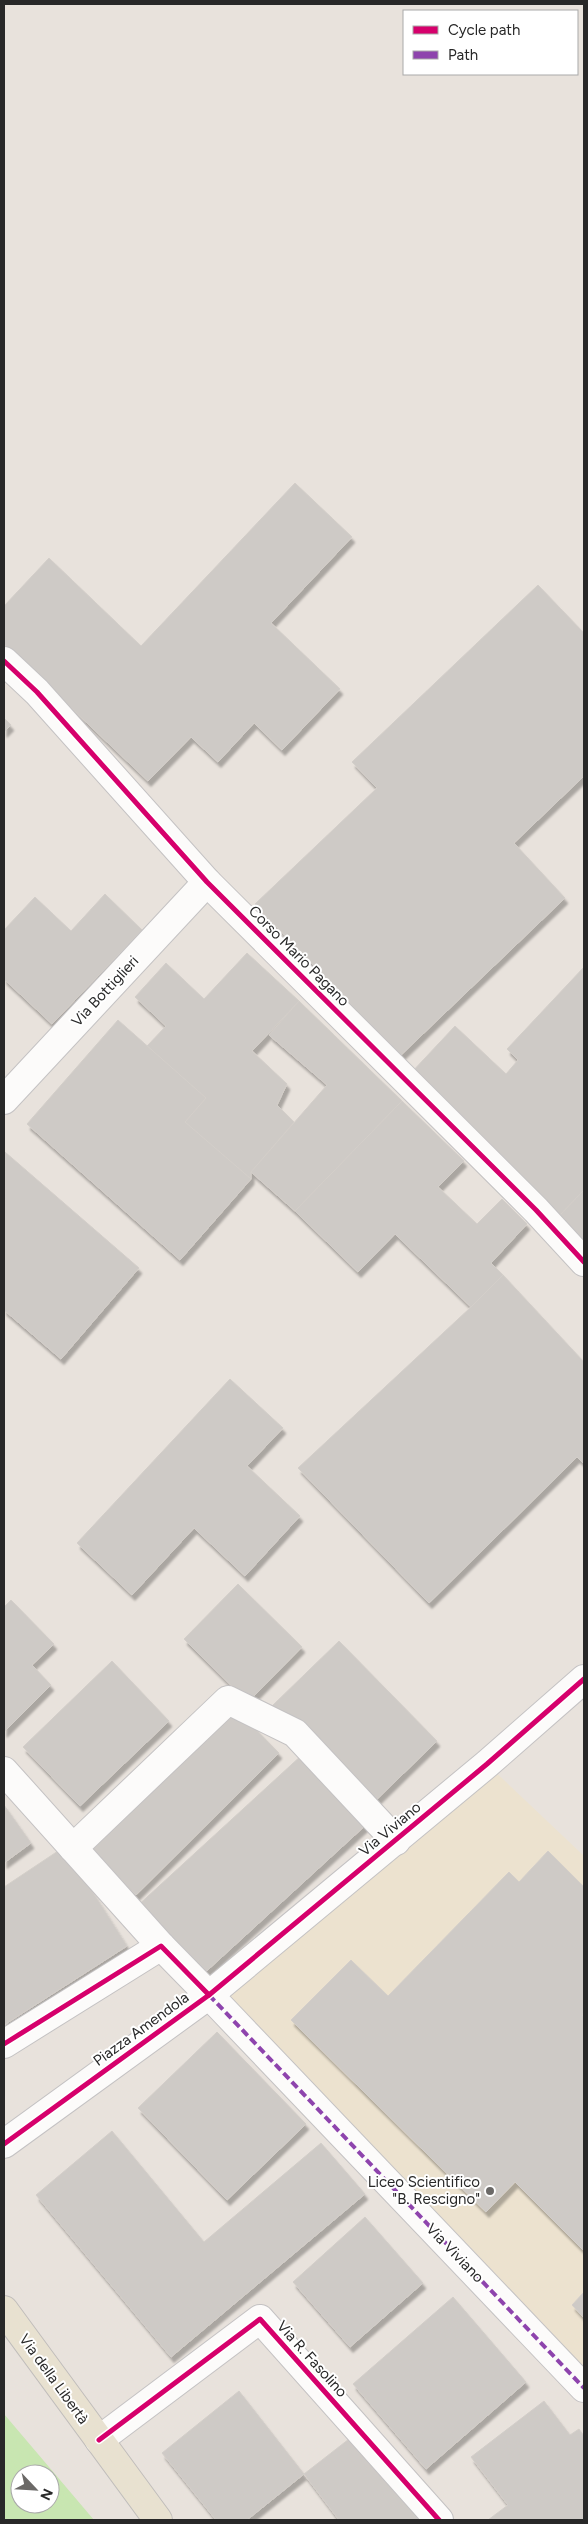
<svg xmlns="http://www.w3.org/2000/svg" width="588" height="2524" font-family="Figtree,sans-serif">
	<defs>
		<filter id="shadow"><feDropShadow dx="3" dy="5.5" stdDeviation="1" flood-color="#0004"/></filter>
	</defs>
	<rect width="100%" height="100%" fill="#e8e2dc"/>
	<path fill="#ece2cf" d="M 487,1764 L 584,1856 L 584,2388 L 209,1995 Z"/>
	<path fill="#c8e6b1" fill-rule="evenodd" d="M 4,2414 L 94,2520 L 4,2520 ZM 20,2474 L 50,2474 L 50,2504 L 20,2504 Z"/>
	<g fill="#cecac6" stroke="#d3cec9" filter="url(#shadow)">
		<path d="M 295,483 L 352,537 L 271,623 L 340,689 L 282,750 L 254,723 L 218,762 L 191,737 L 148,781 L 4,644 L 4,606 L 49,558 L 141,646 Z"/>
		<path d="M 538,585 L 584,633 L 584,776 L 514,843 L 565,898 L 400,1056 L 255,904 L 377,788 L 352,762 Z"/>
		<path d="M 4,718 L 11,725 L 4,732 Z"/>
		<path d="M 105,894 L 142,930 L 52,1024 L 4,979 L 4,930 L 35,897 L 71,931 Z"/>
		<path d="M 247,953 L 299,1001 L 252,1051 L 287,1084 L 277,1105 L 294,1122 L 251,1172 L 251,1179 L 185,1122 L 206,1098 L 147,1046 L 166,1026 L 135,997 L 166,963 L 204,999 Z"/>
		<path d="M 584,967 L 584,1190 L 559,1216 L 410,1074 L 455,1026 L 506,1074 L 518,1060 L 507,1049 Z"/>
		<path d="M 299,1001 L 402,1101 L 295,1211 L 251,1172 L 327,1085 L 269,1035 Z"/>
		<path d="M 118,1020 L 206,1098 L 185,1122 L 251,1179 L 180,1260 L 27,1124 Z"/>
		<path d="M 402,1101 L 464,1161 L 438,1187 L 477,1224 L 502,1199 L 527,1224 L 491,1263 L 503,1275 L 471,1307 L 395,1234 L 358,1272 L 295,1211 Z"/>
		<path d="M 5,1152 L 139,1268 L 61,1359 L 4,1310 Z"/>
		<path d="M 584,1190 L 584,1241 L 559,1216 Z"/>
		<path d="M 503,1275 L 584,1362 L 584,1464 L 577,1457 L 429,1603 L 298,1468 L 471,1307 Z"/>
		<path d="M 230,1379 L 283,1428 L 247,1466 L 300,1516 L 245,1576 L 194,1528 L 132,1595 L 77,1543 Z"/>
		<path d="M 238,1584 L 302,1647 L 248,1702 L 184,1639 Z"/>
		<path d="M 11,1600 L 54,1644 L 32,1665 L 51,1685 L 4,1732 L 4,1607 Z"/>
		<path d="M 339,1641 L 437,1741 L 370,1806 L 272,1706 Z"/>
		<path d="M 112,1661 L 169,1721 L 80,1806 L 23,1747 Z"/>
		<path d="M 233,1706 L 279,1753 L 136,1895 L 90,1848 Z"/>
		<path d="M 303,1754 L 367,1824 L 199,1978 L 135,1908 Z"/>
		<path d="M 4,1805 L 31,1843 L 4,1863 Z"/>
		<path d="M 64,1847 L 127,1946 L 4,2025 L 4,1887 Z"/>
		<path d="M 548,1851 L 584,1887 L 584,2012 L 582,2015 L 584,2017 L 584,2251 L 515,2182 L 486,2212 L 291,2020 L 351,1960 L 388,1996 L 509,1872 L 519,1882 Z"/>
		<path d="M 217,2032 L 306,2124 L 227,2200 L 138,2108 Z"/>
		<path d="M 112,2131 L 204,2242 L 321,2143 L 365,2194 L 171,2357 L 36,2195 Z"/>
		<path d="M 365,2217 L 423,2283 L 350,2347 L 293,2282 Z"/>
		<path d="M 584,2292 L 584,2318 L 572,2305 Z"/>
		<path d="M 453,2297 L 526,2382 L 426,2469 L 353,2384 Z"/>
		<path d="M 239,2391 L 304,2474 L 247,2520 L 216,2520 L 162,2453 Z"/>
		<path d="M 544,2401 L 570,2435 L 579,2429 L 584,2436 L 584,2520 L 488,2520 L 508,2505 L 471,2457 Z"/>
		<path d="M 358,2432 L 425,2520 L 339,2520 L 304,2474 Z"/>
	</g>
	<g fill="none" stroke-linecap="round" stroke-linejoin="round">
		<g stroke="#c4c2c3" stroke-width="30">
			<g id="minor">
				<path d="M 4,661 L 37,692 L 207,882 L 536,1210 L 584,1262"/>
				<path d="M 4,1100 L 207,882"/>
				<path d="M 584,1679 L 487,1764 L 209,1995 L 584,2388"/>
				<path d="M 4,1771 L 161,1946"/>
				<path d="M 73,1848 L 228,1700 L 295,1733 L 396,1841"/>
				<path d="M 4,2044 L 161,1946 L 209,1995 L 4,2144"/>
				<path d="M 99,2440 L 260,2319 L 439,2520"/>
			</g>
		</g>
		<g stroke="#c0bdbb" stroke-width="30">
			<path id="major" d="M 4,2310 L 158,2520"/>
		</g>
		<use href="#minor" stroke="#fcfbfa" stroke-width="28"/>
		<use href="#major" stroke="#e8e1d0" stroke-width="28"/>
		<path stroke="#8e44ad" stroke-width="4" stroke-dasharray="8 4" stroke-linecap="butt" d="M 209,1995 L 584,2388"/>
		<g stroke="#fff" stroke-width="8">
			<g id="cycleway">
				<path d="M 4,661 L 37,692 L 207,882 L 536,1210 L 584,1262"/>
				<path d="M 209,1995 L 487,1764 L 584,1679"/>
				<path d="M 4,2044 L 161,1946 L 209,1995 L 4,2144"/>
				<path d="M 99,2440 L 260,2319 L 439,2520"/>
			</g>
		</g>
		<use href="#cycleway" stroke="#d6006c" stroke-width="5"/>
	</g>
	<circle fill="#6b6967" stroke="#fff" stroke-width="2" cx="490" cy="2191" r="5"/>
	<g text-anchor="middle" stroke-width="4" stroke-linejoin="round" paint-order="stroke">
		<g font-size="15" fill="#282828" stroke="#fff">
			<text transform="translate(299 956) rotate(45)" y="5">Corso Mario Pagano</text>
			<text transform="translate(105 991) rotate(-47)" y="5">Via Bottiglieri</text>
			<text transform="translate(390 1829) rotate(-40)" y="5">Via Viviano</text>
			<text transform="translate(141 2029) rotate(-36)" y="5">Piazza Amendola</text>
			<text transform="translate(455 2253) rotate(46)" y="5">Via Viviano</text>
			<text transform="translate(312 2359) rotate(48)" y="5">Via R. Fasolino</text>
			<text transform="translate(54 2379) rotate(54)" y="5">Via della Libertà</text>
		</g>
		<g font-size="15" fill="#282828" stroke="#fff" text-anchor="end">
			<text x="480" y="2187">Liceo Scientifico<tspan x="480" dy="17">"B. Rescigno"</tspan></text>
		</g>
	</g>
	<rect width="588" height="2524" fill="none" stroke="#282828" stroke-width="10"/>
	<rect x="403" y="10" width="175" height="65" fill="#ffffff" stroke="#a9a9a9"/>
	<rect x="413" y="26" width="25" height="8" fill="#d6006c" stroke="#a9a9a9"/>
	<text x="448" y="35" font-size="15" fill="#282828">Cycle path</text>
	<rect x="413" y="51" width="25" height="8" fill="#8e44ad" stroke="#a9a9a9"/>
	<text x="448" y="60" font-size="15" fill="#282828">Path</text>
	<g transform="translate(35 2489) rotate(115)"><circle r="24" fill="#ffffff" stroke="#a9a9a9"/>
	<path d="M0-4L9 19L0 12L-9 19Z" fill="#6b6967"/>
	<text y="-8" font-size="14" font-weight="bold" text-anchor="middle" fill="#282828">N</text>
	</g>
</svg>
